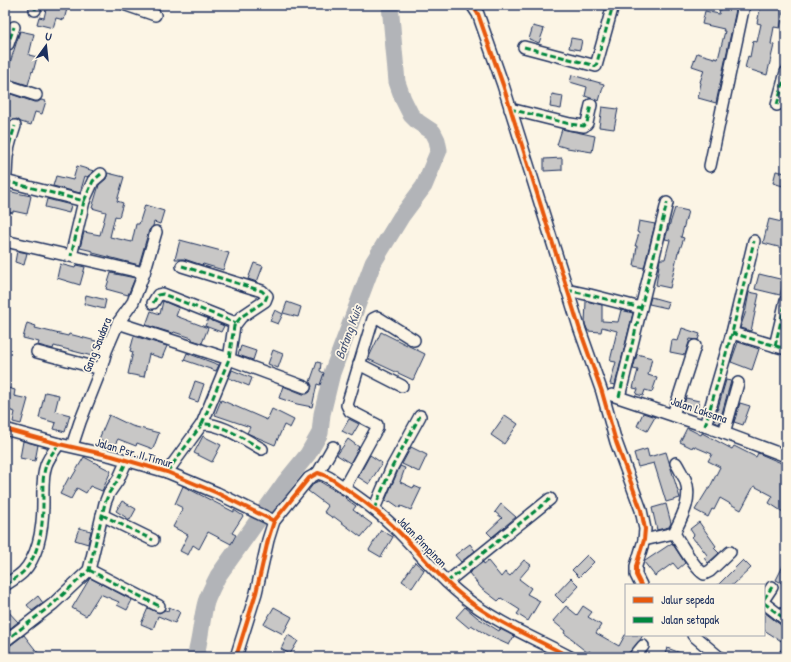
<svg xmlns="http://www.w3.org/2000/svg" width="791" height="662" font-family="'Patrick Hand',sans-serif">
	<rect width="100%" height="100%" fill="#fcf5e5"/>
	<filter id="ink" filterUnits="userSpaceOnUse"><feTurbulence type="fractalNoise" baseFrequency=".025" numOctaves="2"/><feDisplacementMap in="SourceGraphic" scale="8" xChannelSelector="R" yChannelSelector="G"/><feConvolveMatrix kernelMatrix="1 2 1 2 8 2 1 2 1" color-interpolation-filters="sRGB"/></filter>
	<g filter="url(#ink)">
		<g fill="none" stroke-linecap="round" stroke-linejoin="round">
			<path stroke="#b2b4b8" stroke-width="17" d="M 195,657 C 201,639 201,620 206,602 C 209,593 214,584 218,576 L 286,481 L 308,454 L 320,433 L 322,414 L 332,373 L 373,263 L 401,217 L 424,186 L 439,150 L 437,140 L 433,132 L 418,122 L 411,115 L 403,99 L 397,82 L 390,5"/>
		</g>
		<g fill="#c8c7c6" stroke="#1b2f5e">
			<path d="M 47,5 L 68,5 L 64,20 L 56,18 L 53,28 L 37,24 L 39,17 L 44,18 Z"/>
			<path d="M 721,5 L 737,5 L 716,103 L 698,98 L 701,83 L 700,82 L 704,70 L 692,66 L 697,53 L 718,59 L 725,31 L 723,31 L 724,29 L 702,24 L 705,11 L 719,14 Z"/>
			<path d="M 761,5 L 785,5 L 780,28 L 774,27 L 771,44 L 774,45 L 767,75 L 745,68 L 748,56 L 750,57 L 753,41 L 757,42 L 761,24 L 757,23 Z"/>
			<path d="M 533,26 L 544,29 L 539,43 L 529,39 Z"/>
			<path d="M 20,31 L 34,34 L 29,55 L 37,57 L 33,72 L 32,71 L 28,85 L 5,78 L 5,65 L 9,66 Z"/>
			<path d="M 571,38 L 582,40 L 580,50 L 569,48 Z"/>
			<path d="M 572,75 L 604,84 L 599,101 L 585,96 L 587,87 L 570,82 Z"/>
			<path d="M 5,92 L 34,102 L 38,102 L 41,100 L 46,101 L 42,114 L 35,112 L 31,125 L 21,122 L 17,119 L 10,121 L 5,120 Z"/>
			<path d="M 552,94 L 563,96 L 561,109 L 550,107 Z"/>
			<path d="M 602,107 L 618,109 L 614,129 L 599,127 Z"/>
			<path d="M 562,129 L 595,136 L 592,152 L 567,148 L 557,145 Z"/>
			<path d="M 562,158 L 562,170 L 544,171 L 544,159 Z"/>
			<path d="M 77,166 L 94,171 L 87,177 L 85,176 L 80,193 L 53,186 L 56,176 L 73,180 Z"/>
			<path d="M 776,171 L 786,173 L 786,187 L 773,183 Z"/>
			<path d="M 108,173 L 124,177 L 117,201 L 123,203 L 119,217 L 115,216 L 110,237 L 132,242 L 136,224 L 139,224 L 145,205 L 164,211 L 160,224 L 154,222 L 153,226 L 149,230 L 139,265 L 93,253 L 93,251 L 80,248 L 84,232 L 100,235 L 106,212 L 92,208 L 99,185 L 106,179 Z"/>
			<path d="M 7,191 L 31,196 L 27,214 L 13,211 L 13,213 L 5,211 L 5,198 Z"/>
			<path d="M 47,199 L 71,205 L 69,213 L 45,207 Z"/>
			<path d="M 675,208 L 688,211 L 681,237 L 684,238 L 679,252 L 678,252 L 670,288 L 656,285 L 660,259 L 665,259 L 670,240 L 665,239 Z"/>
			<path d="M 769,219 L 786,223 L 786,249 L 763,243 Z"/>
			<path d="M 639,221 L 655,224 L 644,268 L 634,266 L 637,246 L 635,246 L 639,233 L 637,232 Z"/>
			<path d="M 180,240 L 229,253 L 223,270 L 203,264 L 202,265 L 184,259 L 175,259 Z"/>
			<path d="M 17,251 L 27,253 L 24,265 L 15,262 Z"/>
			<path d="M 254,263 L 263,266 L 257,282 L 248,279 Z"/>
			<path d="M 60,264 L 75,268 L 76,265 L 85,267 L 80,285 L 57,278 Z"/>
			<path d="M 111,273 L 135,278 L 128,295 L 106,289 Z"/>
			<path d="M 759,274 L 784,280 L 780,295 L 755,289 Z"/>
			<path d="M 749,292 L 759,294 L 751,331 L 740,328 L 745,314 Z"/>
			<path d="M 86,295 L 106,300 L 104,309 L 84,304 Z"/>
			<path d="M 651,297 L 669,302 L 667,308 L 649,304 Z"/>
			<path d="M 163,301 L 179,308 L 176,316 L 208,328 L 202,343 L 192,340 L 192,338 L 174,332 L 173,333 L 172,333 L 146,325 L 151,311 L 160,314 Z"/>
			<path d="M 586,301 L 602,305 L 602,321 L 618,322 L 621,310 L 633,313 L 615,385 L 610,384 L 616,362 L 610,361 L 617,331 L 602,327 L 601,332 L 588,331 L 585,324 Z"/>
			<path d="M 287,302 L 301,307 L 298,317 L 283,313 Z"/>
			<path d="M 275,310 L 283,314 L 278,324 L 270,321 Z"/>
			<path d="M 208,319 L 224,326 L 221,332 L 205,326 Z"/>
			<path d="M 27,323 L 36,326 L 35,328 L 68,336 L 69,334 L 96,341 L 92,356 L 54,346 L 53,349 L 38,345 L 39,342 L 23,338 Z"/>
			<path d="M 682,328 L 700,334 L 698,340 L 690,339 L 685,355 L 670,352 L 672,340 L 678,341 Z"/>
			<path d="M 381,332 L 425,354 L 413,380 L 368,359 Z"/>
			<path d="M 134,336 L 167,346 L 162,358 L 149,354 L 144,377 L 128,374 L 133,352 L 130,351 Z"/>
			<path d="M 738,342 L 759,349 L 752,370 L 731,362 Z"/>
			<path d="M 241,346 L 256,351 L 253,360 L 238,355 Z"/>
			<path d="M 273,350 L 283,354 L 278,368 L 268,364 Z"/>
			<path d="M 187,353 L 219,365 L 216,371 L 184,360 Z"/>
			<path d="M 637,354 L 652,358 L 648,375 L 657,378 L 652,392 L 645,390 L 643,396 L 636,394 L 638,389 L 633,388 L 638,370 L 633,369 Z"/>
			<path d="M 317,362 L 321,363 L 320,371 L 324,373 L 320,385 L 317,384 L 312,407 L 297,404 L 279,398 L 283,386 L 303,394 L 307,394 L 310,392 L 312,386 L 310,382 Z"/>
			<path d="M 232,370 L 252,378 L 249,386 L 229,378 Z"/>
			<path d="M 726,380 L 731,381 L 719,424 L 714,422 Z"/>
			<path d="M 195,381 L 204,384 L 198,402 L 189,399 Z"/>
			<path d="M 5,387 L 15,390 L 14,396 L 28,399 L 21,424 L 13,422 L 15,412 L 5,409 Z"/>
			<path d="M 45,392 L 59,395 L 55,411 L 70,415 L 65,432 L 54,429 L 56,423 L 39,418 Z"/>
			<path d="M 686,398 L 699,401 L 697,411 L 683,407 Z"/>
			<path d="M 221,400 L 267,420 L 272,409 L 294,420 L 290,428 L 284,425 L 275,445 L 247,433 L 250,427 L 215,415 Z"/>
			<path d="M 740,403 L 750,406 L 743,425 L 734,422 Z"/>
			<path d="M 643,413 L 655,417 L 647,431 L 637,426 Z"/>
			<path d="M 109,415 L 132,426 L 159,433 L 153,449 L 137,443 L 136,446 L 118,439 L 114,446 L 99,439 Z"/>
			<path d="M 505,415 L 518,424 L 504,444 L 491,435 Z"/>
			<path d="M 349,419 L 359,424 L 352,436 L 342,431 Z"/>
			<path d="M 687,428 L 701,435 L 702,433 L 732,449 L 734,446 L 756,457 L 758,453 L 786,465 L 786,508 L 783,512 L 769,503 L 773,496 L 754,486 L 741,510 L 720,498 L 714,510 L 712,509 L 708,517 L 695,510 L 708,489 L 709,489 L 720,467 L 708,461 L 712,454 L 693,446 L 692,448 L 680,442 Z"/>
			<path d="M 203,436 L 221,445 L 212,462 L 194,453 Z"/>
			<path d="M 348,439 L 359,447 L 350,463 L 337,455 Z"/>
			<path d="M 23,441 L 38,445 L 35,461 L 20,458 Z"/>
			<path d="M 411,447 L 427,455 L 419,472 L 402,464 Z"/>
			<path d="M 647,449 L 649,457 L 666,452 L 680,498 L 666,502 L 654,463 L 638,467 L 634,453 Z"/>
			<path d="M 370,455 L 382,463 L 369,484 L 358,477 Z"/>
			<path d="M 84,457 L 111,471 L 102,491 L 90,486 L 86,493 L 77,488 L 71,499 L 60,494 L 69,477 L 71,479 Z"/>
			<path d="M 400,466 L 405,468 L 400,482 L 413,488 L 414,486 L 421,489 L 411,510 L 401,506 L 400,508 L 390,501 L 389,502 L 385,501 Z"/>
			<path d="M 319,481 L 346,497 L 345,498 L 356,506 L 353,510 L 372,524 L 361,537 L 333,516 L 333,518 L 324,512 L 328,506 L 308,491 L 314,483 Z"/>
			<path d="M 183,486 L 234,512 L 234,510 L 243,516 L 232,533 L 236,535 L 231,544 L 208,532 L 199,549 L 193,545 L 188,555 L 180,551 L 188,535 L 173,527 L 183,508 L 175,504 Z"/>
			<path d="M 122,501 L 136,509 L 130,520 L 116,511 Z"/>
			<path d="M 501,504 L 516,517 L 492,537 L 487,532 L 502,518 L 495,512 Z"/>
			<path d="M 666,504 L 671,523 L 669,527 L 657,530 L 652,508 Z"/>
			<path d="M 699,522 L 716,546 L 714,548 L 719,553 L 708,563 L 704,558 L 707,555 L 697,542 L 696,542 L 692,537 L 694,535 L 690,529 Z"/>
			<path d="M 79,528 L 91,531 L 88,544 L 75,540 Z"/>
			<path d="M 381,530 L 393,537 L 381,557 L 369,550 Z"/>
			<path d="M 672,543 L 685,563 L 678,569 L 673,563 L 655,576 L 644,562 L 645,561 Z"/>
			<path d="M 470,544 L 475,551 L 461,562 L 455,555 Z"/>
			<path d="M 587,555 L 594,562 L 579,577 L 572,570 Z"/>
			<path d="M 524,560 L 531,565 L 519,579 L 531,588 L 527,594 L 540,601 L 528,621 L 517,614 L 520,610 L 501,598 L 498,601 L 481,588 L 469,573 L 483,562 L 484,564 L 488,561 L 501,577 L 505,572 L 510,576 Z"/>
			<path d="M 743,560 L 751,568 L 733,585 L 718,585 Z"/>
			<path d="M 786,560 L 786,585 L 776,580 Z"/>
			<path d="M 415,562 L 424,570 L 412,588 L 402,581 Z"/>
			<path d="M 90,578 L 132,600 L 127,610 L 117,605 L 119,602 L 100,594 L 86,616 L 72,608 Z"/>
			<path d="M 571,578 L 579,586 L 563,603 L 555,595 Z"/>
			<path d="M 38,596 L 43,603 L 32,611 L 27,605 Z"/>
			<path d="M 566,606 L 577,615 L 583,606 L 592,612 L 588,617 L 601,625 L 596,633 L 619,646 L 625,635 L 643,635 L 640,640 L 629,653 L 627,657 L 599,657 L 589,651 L 588,653 L 574,642 L 575,641 L 564,633 L 565,631 L 553,621 Z"/>
			<path d="M 169,607 L 180,612 L 175,623 L 158,616 L 153,629 L 141,624 L 148,608 L 159,613 L 165,610 L 168,611 Z"/>
			<path d="M 274,607 L 292,617 L 283,634 L 264,624 Z"/>
			<path d="M 465,607 L 478,618 L 499,631 L 500,629 L 514,636 L 509,645 L 487,635 L 471,625 L 469,628 L 456,617 Z"/>
			<path d="M 5,608 L 18,622 L 8,630 L 5,627 Z"/>
			<path d="M 764,612 L 782,626 L 786,627 L 786,644 L 764,630 Z"/>
			<path d="M 24,635 L 38,653 L 32,657 L 14,657 L 7,648 Z"/>
			<path d="M 288,635 L 298,641 L 290,654 L 281,649 Z"/>
			<path d="M 667,648 L 689,656 L 689,657 L 664,657 Z"/>
		</g>
		<g fill="none" stroke-linecap="round" stroke-linejoin="round">
			<g stroke="#1b2f5e" stroke-width="14">
				<g id="minor">
					<path d="M 126,5 L 155,15"/>
					<path d="M 472,5 L 478,14 L 503,85 L 580,330 L 602,392 L 616,442 L 641,510 L 645,529 L 644,540 L 636,566 L 636,575 L 641,585"/>
					<path d="M 35,10 L 36,5"/>
					<path d="M 5,44 L 8,44 L 14,27"/>
					<path d="M 524,47 L 596,66 L 613,5"/>
					<path d="M 5,85 L 36,95"/>
					<path d="M 777,105 L 786,72"/>
					<path d="M 510,109 L 570,124 L 584,126 L 587,123 L 591,105"/>
					<path d="M 710,166 L 744,5"/>
					<path d="M 5,180 C 7,172 6,165 7,157 C 8,146 12,136 15,126"/>
					<path d="M 5,181 L 84,201 L 71,256"/>
					<path d="M 84,201 L 93,181 L 101,174"/>
					<path d="M 5,241 L 144,273"/>
					<path d="M 182,266 L 262,291 L 267,296 L 265,301 L 241,317 L 234,326 L 229,359 L 202,424"/>
					<path d="M 567,290 L 590,295 L 641,308"/>
					<path d="M 153,303 L 158,295 L 163,294 L 236,323"/>
					<path d="M 118,323 L 229,359 L 305,387"/>
					<path d="M 732,333 L 786,349"/>
					<path d="M 775,346 L 786,300"/>
					<path d="M 37,352 L 101,369"/>
					<path d="M 359,364 L 402,386"/>
					<path d="M 612,395 L 705,426 L 786,456"/>
					<path d="M 619,397 L 667,203"/>
					<path d="M 673,415 L 695,346"/>
					<path d="M 705,426 L 732,333 L 754,241"/>
					<path d="M 5,429 L 59,444 L 112,456 L 167,472 L 217,493 L 274,521"/>
					<path d="M 724,433 L 738,383"/>
					<path d="M 72,446 L 80,422 L 101,369 L 106,351 L 118,323 L 133,302 L 144,273 L 156,232"/>
					<path d="M 167,472 L 202,424 C 222,423 245,440 262,449"/>
					<path d="M 318,473 L 333,447"/>
					<path d="M 344,488 L 377,428 L 377,425 L 350,411 L 347,405 L 373,319 L 377,317 L 414,340"/>
					<path d="M 374,509 L 392,467 L 420,416"/>
					<path d="M 102,515 L 153,540"/>
					<path d="M 674,533 C 680,543 695,569 704,574 L 710,571 L 730,552"/>
					<path d="M 644,540 L 674,533 C 682,517 693,498 685,479 C 682,474 679,468 676,463"/>
					<path d="M 89,570 L 159,606"/>
					<path d="M 447,582 L 550,499"/>
					<path d="M 5,585 C 11,581 18,577 23,572 C 40,554 43,526 43,502 C 43,490 42,477 46,465 C 49,457 54,451 59,444"/>
					<path d="M 764,599 L 772,587"/>
					<path d="M 764,603 L 786,620"/>
					<path d="M 693,635 L 719,657"/>
					<path d="M 5,641 L 53,604 L 89,570 L 105,503 L 109,493 L 118,480 L 127,460"/>
					<path d="M 236,657 L 256,593 L 268,540 L 274,521 L 309,478 L 318,473 L 324,475 L 330,478 C 355,495 379,511 400,533 C 421,554 440,579 464,597 C 495,622 534,638 570,657"/>
					<path d="M 634,657 L 643,646"/>
					<path d="M 784,657 L 786,654"/>
				</g>
			</g>
			<use href="#minor" stroke="#fcf5e5" stroke-width="11"/>
			<g stroke="#00873e" stroke-width="3" stroke-dasharray="6 3" stroke-linecap="butt">
				<path d="M 35,10 L 36,5"/>
				<path d="M 5,44 L 8,44 L 14,27"/>
				<path d="M 524,47 L 596,66 L 613,5"/>
				<path d="M 777,105 L 786,72"/>
				<path d="M 510,109 L 570,124 L 584,126 L 587,123 L 591,105"/>
				<path d="M 5,180 C 7,172 6,165 7,157 C 8,146 12,136 15,126"/>
				<path d="M 5,181 L 84,201 L 71,256"/>
				<path d="M 84,201 L 93,181 L 101,174"/>
				<path d="M 182,266 L 262,291 L 267,296 L 265,301 L 241,317 L 234,326 L 229,359 L 202,424"/>
				<path d="M 567,290 L 590,295 L 641,308"/>
				<path d="M 153,303 L 158,295 L 163,294 L 236,323"/>
				<path d="M 732,333 L 786,349"/>
				<path d="M 775,346 L 786,300"/>
				<path d="M 619,397 L 667,203"/>
				<path d="M 705,426 L 732,333 L 754,241"/>
				<path d="M 167,472 L 202,424 C 222,423 245,440 262,449"/>
				<path d="M 374,509 L 392,467 L 420,416"/>
				<path d="M 102,515 L 153,540"/>
				<path d="M 89,570 L 159,606"/>
				<path d="M 447,582 L 550,499"/>
				<path d="M 5,585 C 11,581 18,577 23,572 C 40,554 43,526 43,502 C 43,490 42,477 46,465 C 49,457 54,451 59,444"/>
				<path d="M 764,599 L 772,587"/>
				<path d="M 764,603 L 786,620"/>
				<path d="M 5,641 L 53,604 L 89,570 L 105,503 L 109,493 L 118,480 L 127,460"/>
				<path d="M 784,657 L 786,654"/>
			</g>
			<g stroke="#fcf5e5" stroke-width="6">
				<g id="cycleway">
					<path d="M 472,5 L 478,14 L 503,85 L 580,330 L 602,392 L 616,442 L 641,510 L 645,529 L 644,540 L 636,566 L 636,575 L 641,585"/>
					<path d="M 5,429 L 59,444 L 112,456 L 167,472 L 217,493 L 274,521"/>
					<path d="M 236,657 L 256,593 L 268,540 L 274,521 L 309,478 L 318,473 L 324,475 L 330,478 C 355,495 379,511 400,533 C 421,554 440,579 464,597 C 495,622 534,638 570,657"/>
				</g>
			</g>
			<use href="#cycleway" stroke="#e8590c" stroke-width="4"/>
		</g>
	</g>
	<g text-anchor="middle" stroke-width="3.5" stroke-linejoin="round" paint-order="stroke">
		<g font-size="12" fill="#1b2f5e" stroke="#fcf5e5">
			<text transform="translate(97 345) rotate(-68)" y="4">Gang Saudara</text>
			<text transform="translate(699 410) rotate(19)" y="4">Jalan Laksana</text>
			<text transform="translate(134 453) rotate(16)" y="4">Jalan Psr. II Timur</text>
			<text transform="translate(422 542) rotate(46)" y="4">Jalan Pimpinan</text>
		</g>
		<g font-size="13" font-style="italic" fill="#485779" stroke="#fcf5e5">
			<text transform="translate(348 332) rotate(-70)" y="5">Batang Kuis</text>
		</g>
	</g>
	<rect width="791" height="662" fill="none" stroke="#fcf5e5" stroke-width="20"/>
	<rect x="10" y="10" width="771" height="642" fill="none" stroke="#1b2f5e" stroke-width="1.5" filter="url(#ink)"/>
	<rect x="625" y="584" width="140" height="52" fill="#fcf5e5" stroke="#a2a6af"/>
	<rect x="633" y="597" width="20" height="6" fill="#e8590c" stroke="#a2a6af"/>
	<text x="661" y="604" font-size="12" fill="#1b2f5e">Jalur sepeda</text>
	<rect x="633" y="617" width="20" height="6" fill="#00873e" stroke="#a2a6af"/>
	<text x="661" y="624" font-size="12" fill="#1b2f5e">Jalan setapak</text>
	<g transform="translate(46 46) rotate(15)" stroke="#fcf5e5" stroke-width="3" paint-order="stroke">
	<path d="M0-3L7 15L0 10L-7 15Z" fill="#1b2f5e"/>
	<text y="-6" font-size="11" font-weight="bold" text-anchor="middle" fill="#1b2f5e">U</text>
	</g>
</svg>
